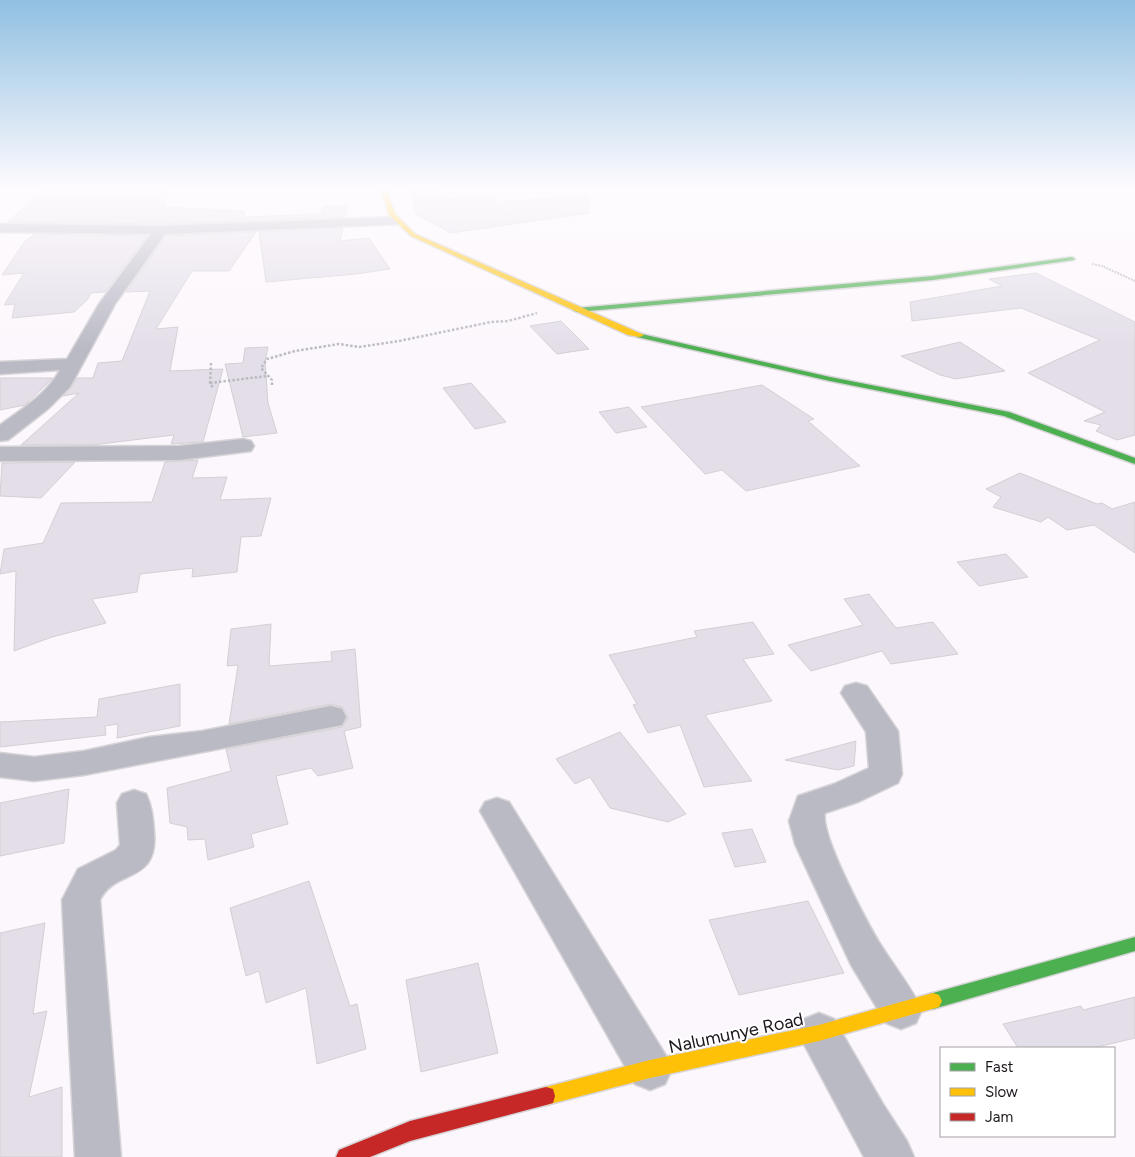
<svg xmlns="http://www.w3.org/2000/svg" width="1135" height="1157" font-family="Figtree,sans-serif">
	<rect width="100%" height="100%" fill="#fcf7fc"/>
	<g fill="#e3dee8" stroke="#d3cfd4">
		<path d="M 46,187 L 168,187 L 163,207 L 244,211 L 245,217 L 321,214 L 323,206 L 347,206 L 345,217 L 161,224 L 8,222 Z"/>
		<path d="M 436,188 L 443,199 L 492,196 L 494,202 L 587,196 L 589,213 L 451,233 L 417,215 L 409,190 Z"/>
		<path d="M 343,228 L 340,241 L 369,238 L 390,269 L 356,274 L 266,282 L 259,232 Z"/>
		<path d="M 256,232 L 229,271 L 192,271 L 156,329 L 178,327 L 170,371 L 223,369 L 203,442 L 171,444 L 174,435 L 92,445 L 21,445 L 79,393 L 63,396 L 77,378 L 93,378 L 98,363 L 122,361 L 150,291 L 126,292 L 166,236 Z"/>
		<path d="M 35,234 L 147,236 L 105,292 L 91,293 L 87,300 L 74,312 L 12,318 L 15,304 L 4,305 L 24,273 L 2,275 L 25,241 Z"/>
		<path d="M 1036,273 L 1135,322 L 1135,435 L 1117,440 L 1096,431 L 1101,425 L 1084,421 L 1105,412 L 1028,373 L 1100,340 L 1021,308 L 912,321 L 910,302 L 1002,286 L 989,279 Z"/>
		<path d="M 561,321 L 589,349 L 557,354 L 530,326 Z"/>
		<path d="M 960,342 L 1005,371 L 956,379 L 940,375 L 901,356 Z"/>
		<path d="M 268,347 L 265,361 L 268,403 L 277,433 L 243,437 L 225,364 L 243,363 L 245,348 Z"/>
		<path d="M 0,378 L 53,378 L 25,405 L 0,410 Z"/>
		<path d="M 471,383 L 506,422 L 475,429 L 443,388 Z"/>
		<path d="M 762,385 L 814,419 L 808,421 L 860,466 L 746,491 L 722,470 L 705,474 L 641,407 Z"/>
		<path d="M 629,407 L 647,427 L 616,433 L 599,412 Z"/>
		<path d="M 198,460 L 192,478 L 227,477 L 220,500 L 271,498 L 261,536 L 241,537 L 237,572 L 192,577 L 193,568 L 140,574 L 137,592 L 92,599 L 106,623 L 52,637 L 14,651 L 16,571 L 0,574 L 4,549 L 43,543 L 61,503 L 152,502 L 165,462 Z"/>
		<path d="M 75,462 L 41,498 L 0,496 L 2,463 Z"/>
		<path d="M 1020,473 L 1097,504 L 1102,503 L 1112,509 L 1135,502 L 1135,553 L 1094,525 L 1067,530 L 1048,517 L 1041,522 L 993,507 L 1001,497 L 986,489 Z"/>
		<path d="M 1006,554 L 1028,577 L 979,586 L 957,562 Z"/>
		<path d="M 869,594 L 896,628 L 933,622 L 958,654 L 891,664 L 882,651 L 811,671 L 788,645 L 863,625 L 844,599 Z"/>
		<path d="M 753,622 L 774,654 L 743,659 L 772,701 L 705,715 L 752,781 L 704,787 L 680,725 L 648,733 L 633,705 L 637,704 L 609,655 L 697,637 L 694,631 Z"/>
		<path d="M 271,624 L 269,666 L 332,661 L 331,652 L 355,649 L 361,727 L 344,731 L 353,768 L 318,776 L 311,768 L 276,776 L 288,824 L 251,834 L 254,847 L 208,860 L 205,839 L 188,840 L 187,827 L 170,823 L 167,788 L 231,771 L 226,749 L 342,727 L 348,718 L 342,707 L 331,704 L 229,724 L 238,665 L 227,666 L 231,629 Z"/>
		<path d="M 180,684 L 180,726 L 117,738 L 118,724 L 105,726 L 106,735 L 0,747 L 0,722 L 97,717 L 99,699 Z"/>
		<path d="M 620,732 L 669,793 L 686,814 L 668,822 L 610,808 L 590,777 L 575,784 L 556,759 Z"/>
		<path d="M 856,741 L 854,766 L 838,770 L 785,760 Z"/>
		<path d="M 69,789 L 64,843 L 0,856 L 0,803 Z"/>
		<path d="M 752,829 L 766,862 L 735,867 L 722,833 Z"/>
		<path d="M 309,881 L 350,1006 L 357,1004 L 366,1049 L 317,1064 L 306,988 L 266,1003 L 259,971 L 246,976 L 230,908 Z"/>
		<path d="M 808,901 L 844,973 L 739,995 L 709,920 Z"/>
		<path d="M 45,923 L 33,1014 L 47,1011 L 29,1097 L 62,1087 L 62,1157 L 0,1157 L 0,933 Z"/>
		<path d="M 478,963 L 498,1053 L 421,1072 L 406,980 Z"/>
		<path d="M 1135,997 L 1135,1038 L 1093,1048 L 1018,1048 L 1003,1024 L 1081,1006 L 1083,1010 Z"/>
	</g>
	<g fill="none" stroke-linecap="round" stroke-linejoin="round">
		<g stroke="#d7d4d7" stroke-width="3">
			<g id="street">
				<path d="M 395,217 L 402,221 L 400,224 L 165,234 L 115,304 L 70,387 L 49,408 L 8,440 L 0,441 L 0,425 C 22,409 47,394 60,370 L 0,374 L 0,362 L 67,359 L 99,304 L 151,234 L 0,232 L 0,224 L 161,226 Z"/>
				<path d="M 243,439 L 251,441 L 254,446 L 251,451 L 179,460 L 0,461 L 0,447 L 179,446 Z"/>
				<path d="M 856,683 L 867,686 L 898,731 L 902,774 L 898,783 L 858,802 L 825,813 C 820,834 866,920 879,942 C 893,965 910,985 922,1010 L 916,1023 L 901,1029 L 886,1023 L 851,965 L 795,844 L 789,821 L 798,796 L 834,784 L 869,768 L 866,732 L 841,693 L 845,686 Z"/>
				<path d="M 331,706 L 342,709 L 346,717 L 342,725 L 84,775 L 34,781 L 0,777 L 0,753 L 34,757 L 84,751 L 149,737 L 202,731 Z"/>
				<path d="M 134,790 L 146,794 C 152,806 153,818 154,831 C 159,885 115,868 100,900 L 121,1157 L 75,1157 L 62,900 L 78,869 L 116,850 L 120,845 L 117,803 L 122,794 Z"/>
				<path d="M 497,798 L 509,802 L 665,1054 L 672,1069 L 665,1084 L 650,1090 L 635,1084 L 480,811 L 485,802 Z"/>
				<path d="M 819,1013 L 834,1019 L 883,1104 L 907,1141 L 914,1157 L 864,1157 L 798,1033 L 804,1019 Z"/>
			</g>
		</g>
		<g stroke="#d7d4d7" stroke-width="3">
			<g id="fast">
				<path d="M 1072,257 L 1075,259 L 1074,260 L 933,280 L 577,312 L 573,310 L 577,308 L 933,276 Z"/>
				<path d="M 637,333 L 830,377 L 1009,412 L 1135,458 L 1135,464 L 1004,416 L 830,381 L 637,337 Z"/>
				<path d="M 1135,937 L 1135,951 L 933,1009 L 927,1007 L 924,1001 L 927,995 L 933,993 Z"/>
			</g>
		</g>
		<g stroke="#d7d4d7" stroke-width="3">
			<g id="slow">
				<path d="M 380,187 L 386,187 L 395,214 L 415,234 L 644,335 L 640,337 L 628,335 L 411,236 L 389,215 Z"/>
				<path d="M 933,993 L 939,995 L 942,1001 L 939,1007 L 819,1041 L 650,1078 L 546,1105 L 539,1103 L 537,1096 L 539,1089 L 546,1087 L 650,1060 L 819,1025 Z"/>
			</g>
		</g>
		<g stroke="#d7d4d7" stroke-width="3">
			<path id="jam" d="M 546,1087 L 553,1089 L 555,1096 L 553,1103 L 546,1105 L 410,1141 L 370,1157 L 336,1157 L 339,1150 L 410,1121 Z"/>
		</g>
		<path stroke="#bbbbc2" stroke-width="2" stroke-dasharray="2 1" stroke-linecap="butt" d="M 1092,264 L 1102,266 L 1135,281"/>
		<g stroke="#bbbbc2" stroke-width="2.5" stroke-dasharray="2.5 2" stroke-linecap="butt">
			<path d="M 211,363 L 210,383 L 213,388"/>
			<path d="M 210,383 L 267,376"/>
			<path d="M 272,385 L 272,380 L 261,368 L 267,359 L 295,351 L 339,344 L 359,347 L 399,341 L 491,322 L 508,321 L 537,313"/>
		</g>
		<use href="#street" fill="#babac5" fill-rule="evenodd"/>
		<use href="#fast" fill="#4caf50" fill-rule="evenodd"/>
		<use href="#slow" fill="#ffc107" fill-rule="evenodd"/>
		<use href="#jam" fill="#c62828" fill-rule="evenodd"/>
	</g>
	<linearGradient id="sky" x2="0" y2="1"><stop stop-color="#91c0e2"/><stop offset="0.54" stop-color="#fefbfe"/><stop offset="1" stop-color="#fefbfe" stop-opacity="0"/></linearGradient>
	<rect width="1135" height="349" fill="url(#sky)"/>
	<g text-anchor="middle" stroke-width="4" stroke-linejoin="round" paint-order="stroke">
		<g font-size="18" fill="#1b161b" stroke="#fff">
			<text transform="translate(736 1033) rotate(-12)" y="6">Nalumunye Road</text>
		</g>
	</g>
	<rect x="940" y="1047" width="175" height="90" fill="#ffffff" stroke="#a4a2a4"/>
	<rect x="950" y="1063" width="25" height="8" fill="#4caf50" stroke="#a4a2a4"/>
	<text x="985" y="1072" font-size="15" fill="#1b161b">Fast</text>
	<rect x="950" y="1088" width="25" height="8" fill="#ffc107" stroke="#a4a2a4"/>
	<text x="985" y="1097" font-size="15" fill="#1b161b">Slow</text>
	<rect x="950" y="1113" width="25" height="8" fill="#c62828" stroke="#a4a2a4"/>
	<text x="985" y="1122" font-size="15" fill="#1b161b">Jam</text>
</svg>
